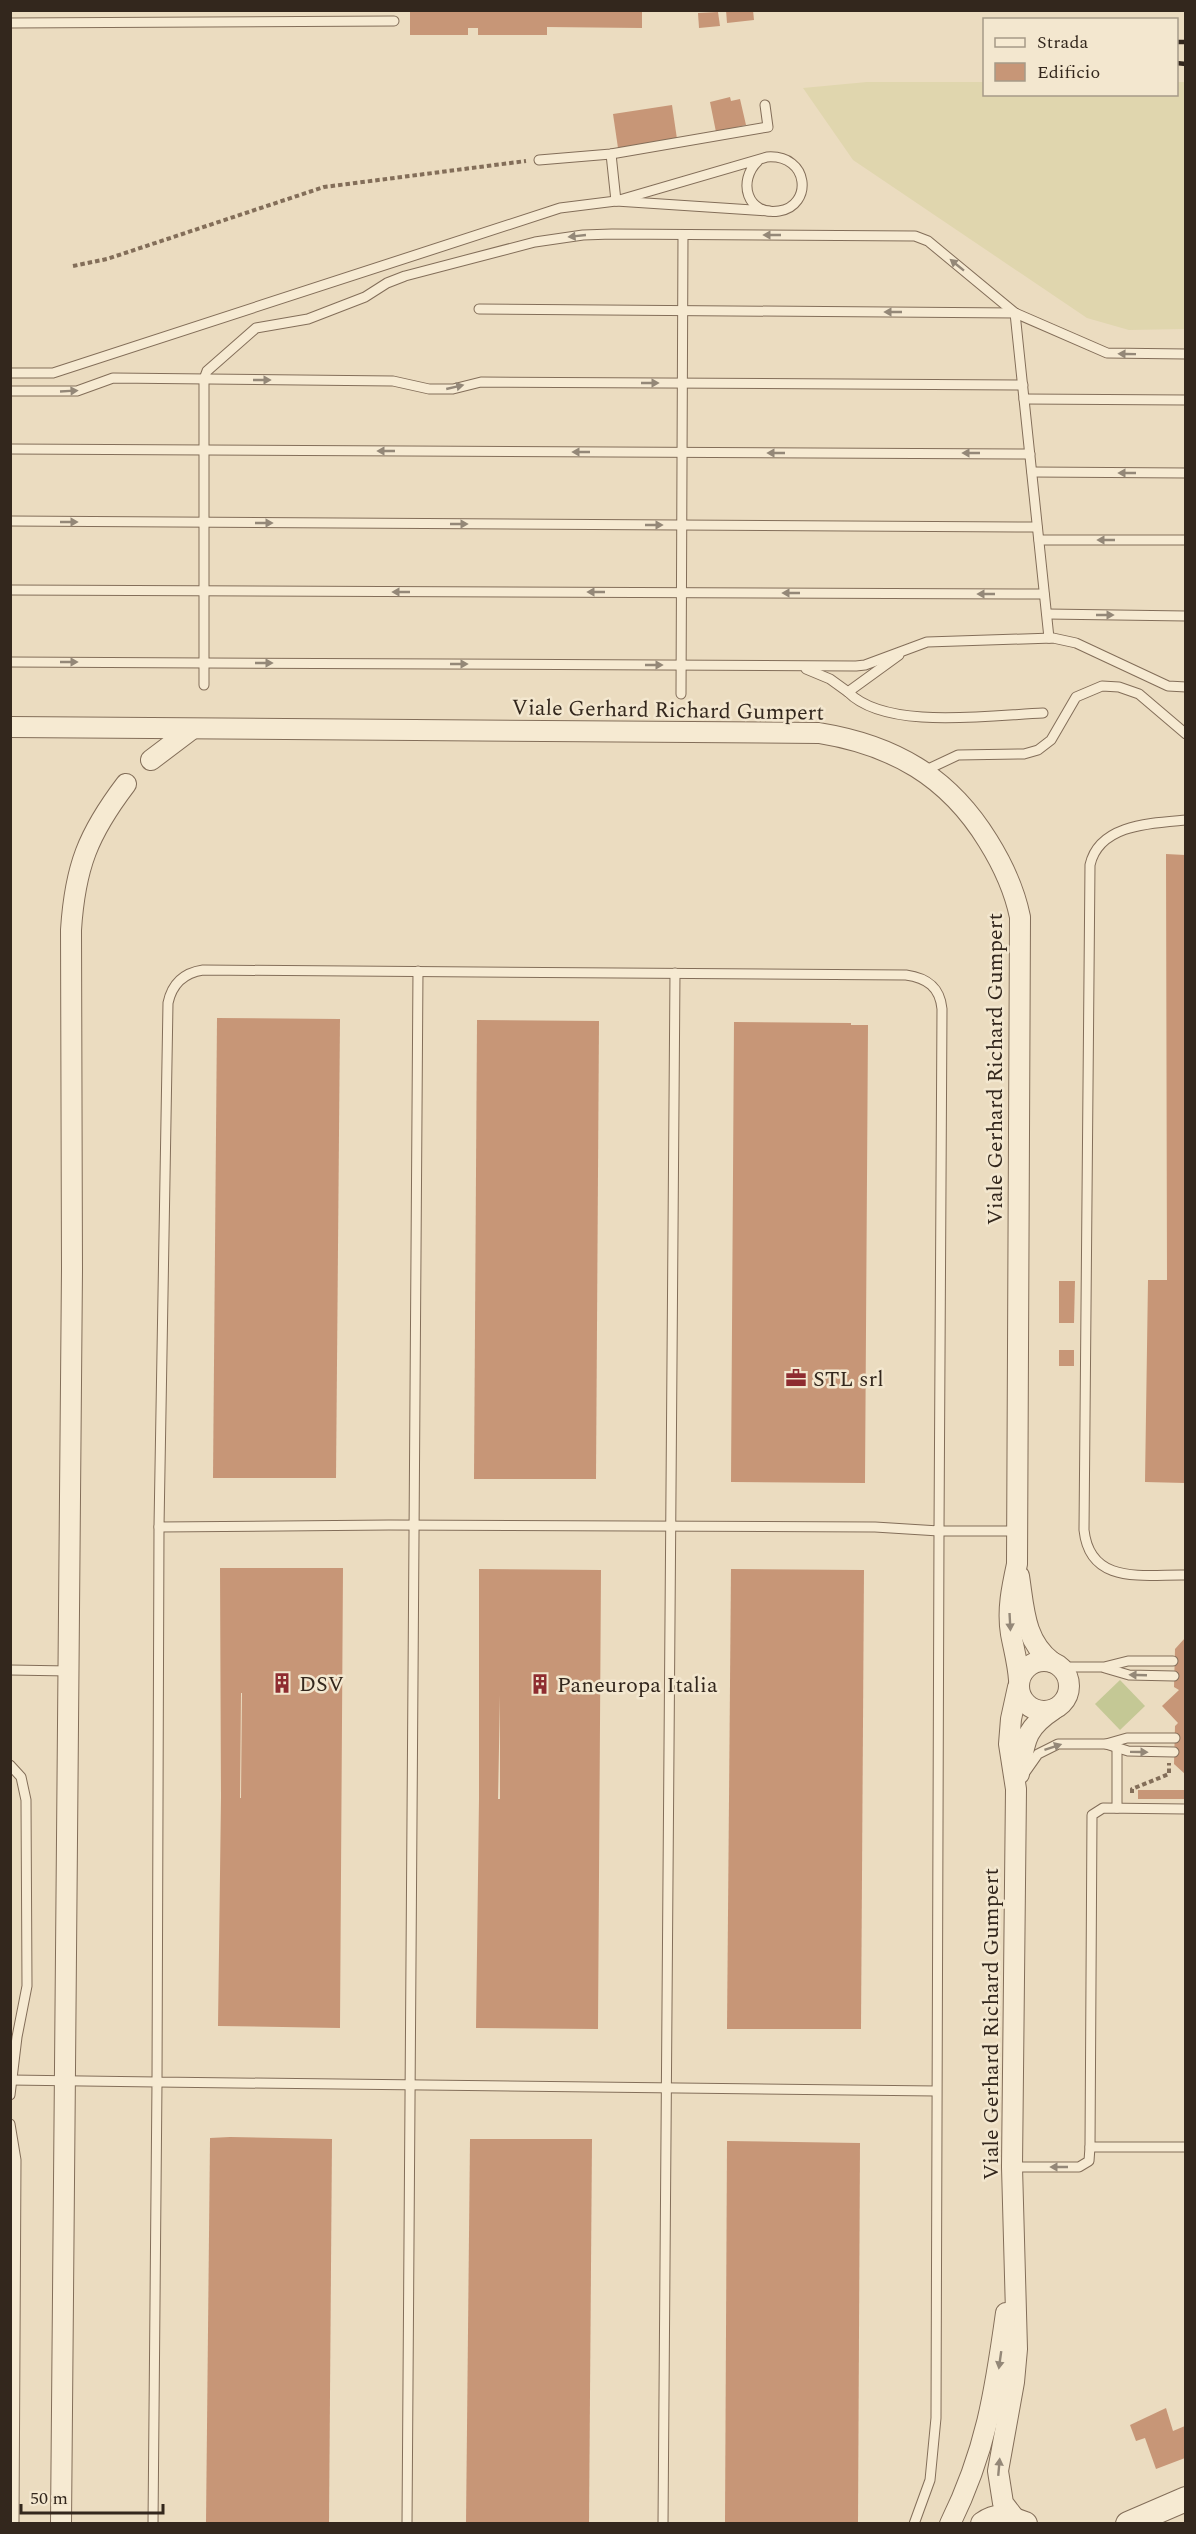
<svg xmlns="http://www.w3.org/2000/svg" width="1196" height="2534" font-family="Spectral,serif">
	<rect width="100%" height="100%" fill="#ebdcc0"/>
	<path fill="#e0d6ae" d="M 867,82 L 984,82 L 984,94 L 1176,94 L 1177,82 L 1185,82 L 1185,329 L 1129,330 L 1087,318 L 853,160 L 803,88 Z"/>
	<path fill="#c4c895" d="M 1120,1680 L 1145,1706 L 1120,1730 L 1095,1704 Z"/>
	<g fill="#c79677" fill-rule="evenodd">
		<path d="M 410,10 L 642,10 L 642,28 L 547,27 L 547,35 L 478,35 L 478,28 L 468,28 L 468,35 L 410,35 Z"/>
		<path d="M 726,10 L 753,10 L 754,20 L 727,23 Z"/>
		<path d="M 718,12 L 720,26 L 699,28 L 698,13 Z"/>
		<path d="M 730,97 L 731,101 L 740,99 L 746,125 L 716,132 L 710,102 Z"/>
		<path d="M 672,105 L 677,139 L 618,148 L 613,114 Z"/>
		<path d="M 1166,854 L 1185,855 L 1185,1483 L 1145,1482 L 1148,1280 L 1167,1280 Z"/>
		<path d="M 217,1018 L 340,1019 L 336,1478 L 213,1478 Z"/>
		<path d="M 477,1020 L 599,1021 L 596,1479 L 474,1479 Z"/>
		<path d="M 734,1022 L 851,1023 L 851,1025 L 868,1025 L 865,1483 L 731,1482 Z"/>
		<path d="M 1059,1281 L 1075,1281 L 1074,1323 L 1059,1323 Z"/>
		<rect x="1059" y="1350" width="15" height="16"/>
		<path d="M 220,1568 L 343,1568 L 340,2028 L 218,2026 L 221,1798 ZM 241,1693 L 242,1693 L 241,1798 L 240,1798 Z"/>
		<path d="M 479,1569 L 601,1570 L 598,2029 L 476,2028 L 479,1799 ZM 500,1695 L 500,1799 L 498,1799 Z"/>
		<path d="M 731,1569 L 864,1570 L 861,2029 L 727,2029 Z"/>
		<path d="M 1185,1638 L 1185,1774 L 1174,1764 L 1175,1726 L 1178,1723 L 1162,1706 L 1179,1690 L 1174,1687 L 1175,1649 Z"/>
		<rect x="1138" y="1790" width="47" height="9"/>
		<path d="M 230,2137 L 332,2139 L 329,2523 L 206,2523 L 210,2138 Z"/>
		<path d="M 470,2139 L 592,2139 L 589,2523 L 466,2523 Z"/>
		<path d="M 727,2141 L 860,2143 L 858,2523 L 725,2523 Z"/>
		<path d="M 1166,2408 L 1173,2431 L 1185,2426 L 1185,2458 L 1156,2469 L 1145,2438 L 1136,2441 L 1130,2425 Z"/>
	</g>
	<g fill="none" stroke-linecap="round" stroke-linejoin="round">
		<g stroke="#836e59" stroke-width="11">
			<g id="service">
				<path d="M 10,23 L 394,21"/>
				<path d="M 611,154 L 616,201 L 767,157 C 810,154 813,206 779,211 C 747,216 737,181 758,161"/>
				<path d="M 539,160 L 611,154 L 768,127 L 765,105"/>
				<path d="M 479,309 L 1015,313 L 1049,638"/>
				<path d="M 10,373 L 53,373 L 560,208 L 616,201 L 769,211"/>
				<path d="M 10,391 L 77,391 L 113,378 L 393,381 L 429,389 L 453,389 L 481,382 L 1023,385"/>
				<path d="M 1024,399 L 1186,400"/>
				<path d="M 10,449 L 1030,454"/>
				<path d="M 1032,472 L 1186,473"/>
				<path d="M 10,521 L 1037,527"/>
				<path d="M 1039,540 L 1186,540"/>
				<path d="M 10,590 L 1044,594"/>
				<path d="M 1047,614 L 1186,616"/>
				<path d="M 10,662 L 856,666 L 865,665 L 927,642 L 1053,638 L 1076,643 L 1168,686 L 1186,687"/>
				<path d="M 806,669 L 830,679 L 848,692 L 899,655"/>
				<path d="M 204,685 L 204,379 L 207,371 L 256,328 L 308,319 L 365,297 L 387,283 L 405,276 L 535,242 L 583,235 L 612,234 L 915,236 L 928,241 L 1015,313 L 1107,353 L 1186,354"/>
				<path d="M 848,692 C 886,731 992,715 1043,713"/>
				<path d="M 681,694 L 683,235"/>
				<path d="M 924,771 L 958,755 L 1024,754 L 1038,750 L 1051,740 L 1076,697 L 1102,686 L 1119,687 L 1139,694 L 1186,734"/>
				<path d="M 1186,820 C 1152,823 1099,824 1090,865 L 1084,1530 C 1090,1586 1144,1574 1186,1575"/>
				<path d="M 203,970 L 906,975 C 927,978 940,987 942,1009 L 939,1531 L 875,1527 L 389,1525 L 159,1527 L 168,1003 C 172,984 183,973 203,970 Z"/>
				<path d="M 159,1527 L 157,2082 L 936,2091"/>
				<path d="M 1060,1667 L 1104,1667 L 1128,1661 L 1173,1661"/>
				<path d="M 1105,1668 L 1129,1675 L 1174,1676"/>
				<path d="M 10,1670 L 69,1671"/>
				<path d="M 1106,1744 L 1128,1751 L 1174,1752"/>
				<path d="M 10,1765 L 21,1777 L 26,1800 L 27,1986 L 17,2037 L 10,2095"/>
				<path d="M 1026,1771 L 1038,1754 L 1058,1744 L 1106,1744 L 1127,1738 L 1175,1738"/>
				<path d="M 1117,1808 L 1117,1748"/>
				<path d="M 1186,1809 L 1103,1808 L 1092,1815 L 1090,2147 L 1186,2147"/>
				<path d="M 10,2080 L 157,2082 L 153,2524"/>
				<path d="M 10,2124 L 16,2160 L 14,2524"/>
				<path d="M 1012,2167 L 1079,2167 L 1089,2161 L 1090,2147"/>
				<path d="M 407,2524 L 418,971"/>
				<path d="M 663,2524 L 675,973"/>
				<path d="M 914,2524 L 930,2480 L 936,2418 L 939,1531 L 1017,1531"/>
			</g>
		</g>
		<g stroke="#836e59" stroke-width="22">
			<g id="minor">
				<path d="M 10,727 L 819,733 C 893,745 948,776 988,841 C 1003,865 1014,888 1020,917 L 1017,1564 C 1012,1587 1007,1610 1011,1634 C 1014,1650 1018,1664 1019,1680"/>
				<path d="M 151,760 L 192,729"/>
				<path d="M 1019,1576 C 1024,1608 1024,1641 1052,1662"/>
				<circle cx="1044" cy="1686" r="25"/>
				<path d="M 1019,1774 C 1025,1742 1024,1729 1053,1710"/>
				<path d="M 1016,2520 L 1003,2503 L 998,2471 L 1014,2382 L 1017,2349 L 1012,2167 L 1016,1789 L 1009,1744 L 1011,1719 L 1018,1687"/>
				<path d="M 61,2524 L 72,1269 L 71,930 C 75,867 88,834 126,784"/>
				<path d="M 950,2524 C 986,2451 995,2392 1006,2313"/>
			</g>
		</g>
		<g stroke="#836e59" stroke-width="26">
			<g id="tertiary">
				<path d="M 983,2524 C 998,2513 1009,2518 1025,2524"/>
				<path d="M 1128,2524 L 1186,2499"/>
			</g>
		</g>
		<g stroke="#836e59" stroke-width="4" stroke-dasharray="4.5 3" stroke-linecap="butt">
			<path d="M 73,266 L 107,259 L 324,187 L 526,161"/>
			<path d="M 1132,1793 L 1132,1789 L 1169,1774 L 1169,1763"/>
		</g>
		<use href="#service" stroke="#f6ead2" stroke-width="9"/>
		<use href="#minor" stroke="#f6ead2" stroke-width="20"/>
		<use href="#tertiary" stroke="#f6ead2" stroke-width="24"/>
		<g stroke="#33271d" stroke-width="4.5" stroke-dasharray="10 10" stroke-linecap="butt">
			<path d="M 1176,42 L 1186,42"/>
			<path d="M 1176,63 L 1186,64"/>
		</g>
	</g>
	<defs><path id="oneway-solid" d="M-6-.8H1V-3.2L6.5 0L1 3.2V.8H-6Z" transform="scale(1.5)"/></defs>
	<g fill="#948878">
		<use href="#oneway-solid" transform="translate(772 235) rotate(-180)"/>
		<use href="#oneway-solid" transform="translate(577 236) rotate(174)"/>
		<use href="#oneway-solid" transform="translate(957 265) rotate(-141)"/>
		<use href="#oneway-solid" transform="translate(893 312) rotate(-180)"/>
		<use href="#oneway-solid" transform="translate(1127 354) rotate(-179)"/>
		<use href="#oneway-solid" transform="translate(262 380)"/>
		<use href="#oneway-solid" transform="translate(650 383)"/>
		<use href="#oneway-solid" transform="translate(455 387) rotate(-13)"/>
		<use href="#oneway-solid" transform="translate(69 391) rotate(-3)"/>
		<use href="#oneway-solid" transform="translate(386 451) rotate(-180)"/>
		<use href="#oneway-solid" transform="translate(581 452) rotate(-180)"/>
		<use href="#oneway-solid" transform="translate(776 453) rotate(-180)"/>
		<use href="#oneway-solid" transform="translate(971 453) rotate(-180)"/>
		<use href="#oneway-solid" transform="translate(1127 473) rotate(-180)"/>
		<use href="#oneway-solid" transform="translate(69 522)"/>
		<use href="#oneway-solid" transform="translate(264 523)"/>
		<use href="#oneway-solid" transform="translate(459 524)"/>
		<use href="#oneway-solid" transform="translate(654 525)"/>
		<use href="#oneway-solid" transform="translate(1106 540) rotate(-180)"/>
		<use href="#oneway-solid" transform="translate(401 592) rotate(-180)"/>
		<use href="#oneway-solid" transform="translate(596 592) rotate(-180)"/>
		<use href="#oneway-solid" transform="translate(791 593) rotate(-180)"/>
		<use href="#oneway-solid" transform="translate(986 594) rotate(-180)"/>
		<use href="#oneway-solid" transform="translate(1105 615)"/>
		<use href="#oneway-solid" transform="translate(69 662)"/>
		<use href="#oneway-solid" transform="translate(264 663)"/>
		<use href="#oneway-solid" transform="translate(459 664)"/>
		<use href="#oneway-solid" transform="translate(654 665)"/>
		<use href="#oneway-solid" transform="translate(1010 1622) rotate(87)"/>
		<use href="#oneway-solid" transform="translate(1138 1675) rotate(-178)"/>
		<use href="#oneway-solid" transform="translate(1053 1747) rotate(-18)"/>
		<use href="#oneway-solid" transform="translate(1139 1752) rotate(1)"/>
		<use href="#oneway-solid" transform="translate(1059 2167) rotate(180)"/>
		<use href="#oneway-solid" transform="translate(1000 2360) rotate(98)"/>
		<use href="#oneway-solid" transform="translate(999 2467) rotate(-85)"/>
	</g>
	<defs>
		<g id="office-bare" transform="scale(1.62)"><path d="M-6-3h4V-5.5h4V-3h4V5H-6ZM-1-4.5V-3h2v-1.5ZM-6 0V1H6V0Z" fill="#8e2c30" stroke="#f3e7cf" stroke-width="2.5" paint-order="stroke"/></g>
		<g id="building-bare" transform="scale(1.62)"><path d="M-4-6H4V6H1V3H-1V6H-4ZM-2.5-4.3h1.7v1.8h-1.7ZM.8-4.3h1.7v1.8H.8ZM-2.5-1h1.7V.8h-1.7ZM.8-1h1.7V.8H.8Z" fill="#8e2c30" stroke="#f3e7cf" stroke-width="2.5" paint-order="stroke"/></g>
	</defs>
	<g fill-rule="evenodd">
		<use href="#office-bare" x="796" y="1378"/>
		<use href="#building-bare" x="282" y="1683"/>
		<use href="#building-bare" x="540" y="1684"/>
	</g>
	<g text-anchor="middle" stroke-width="5" stroke-linejoin="round" paint-order="stroke">
		<g font-size="22" fill="#33271d" stroke="#f3e7cf">
			<text transform="translate(668 709) rotate(1)" y="8">Viale Gerhard Richard Gumpert</text>
			<text transform="translate(994 1069) rotate(-90)" y="8">Viale Gerhard Richard Gumpert</text>
			<text transform="translate(990 2024) rotate(-90)" y="8">Viale Gerhard Richard Gumpert</text>
		</g>
		<g font-size="22" fill="#33271d" stroke="#f3e7cf" text-anchor="start">
			<text x="813" y="1386">STL srl</text>
			<text x="299" y="1691">DSV</text>
			<text x="557" y="1692">Paneuropa Italia</text>
		</g>
	</g>
	<rect width="1196" height="2534" fill="none" stroke="#33271d" stroke-width="24"/>
	<rect x="983" y="18" width="195" height="78" fill="#f3e7cf" stroke="#a69a88" stroke-width="1.5"/>
	<rect x="995" y="38" width="30" height="9" fill="#f6ead2" stroke="#a69a88" stroke-width="1.5"/>
	<text x="1037" y="48" font-size="18" fill="#33271d">Strada</text>
	<rect x="995" y="63" width="30" height="18" fill="#c79677" stroke="#a69a88" stroke-width="1.5"/>
	<text x="1037" y="78" font-size="18" fill="#33271d">Edificio</text>
	<path d="M21 2504v9h142v-9" fill="none" stroke="#33271d" stroke-width="3"/>
	<text x="30" y="2504" font-size="18" fill="#33271d" stroke="#f3e7cf" stroke-width="4.5" paint-order="stroke">50 m</text>
</svg>
